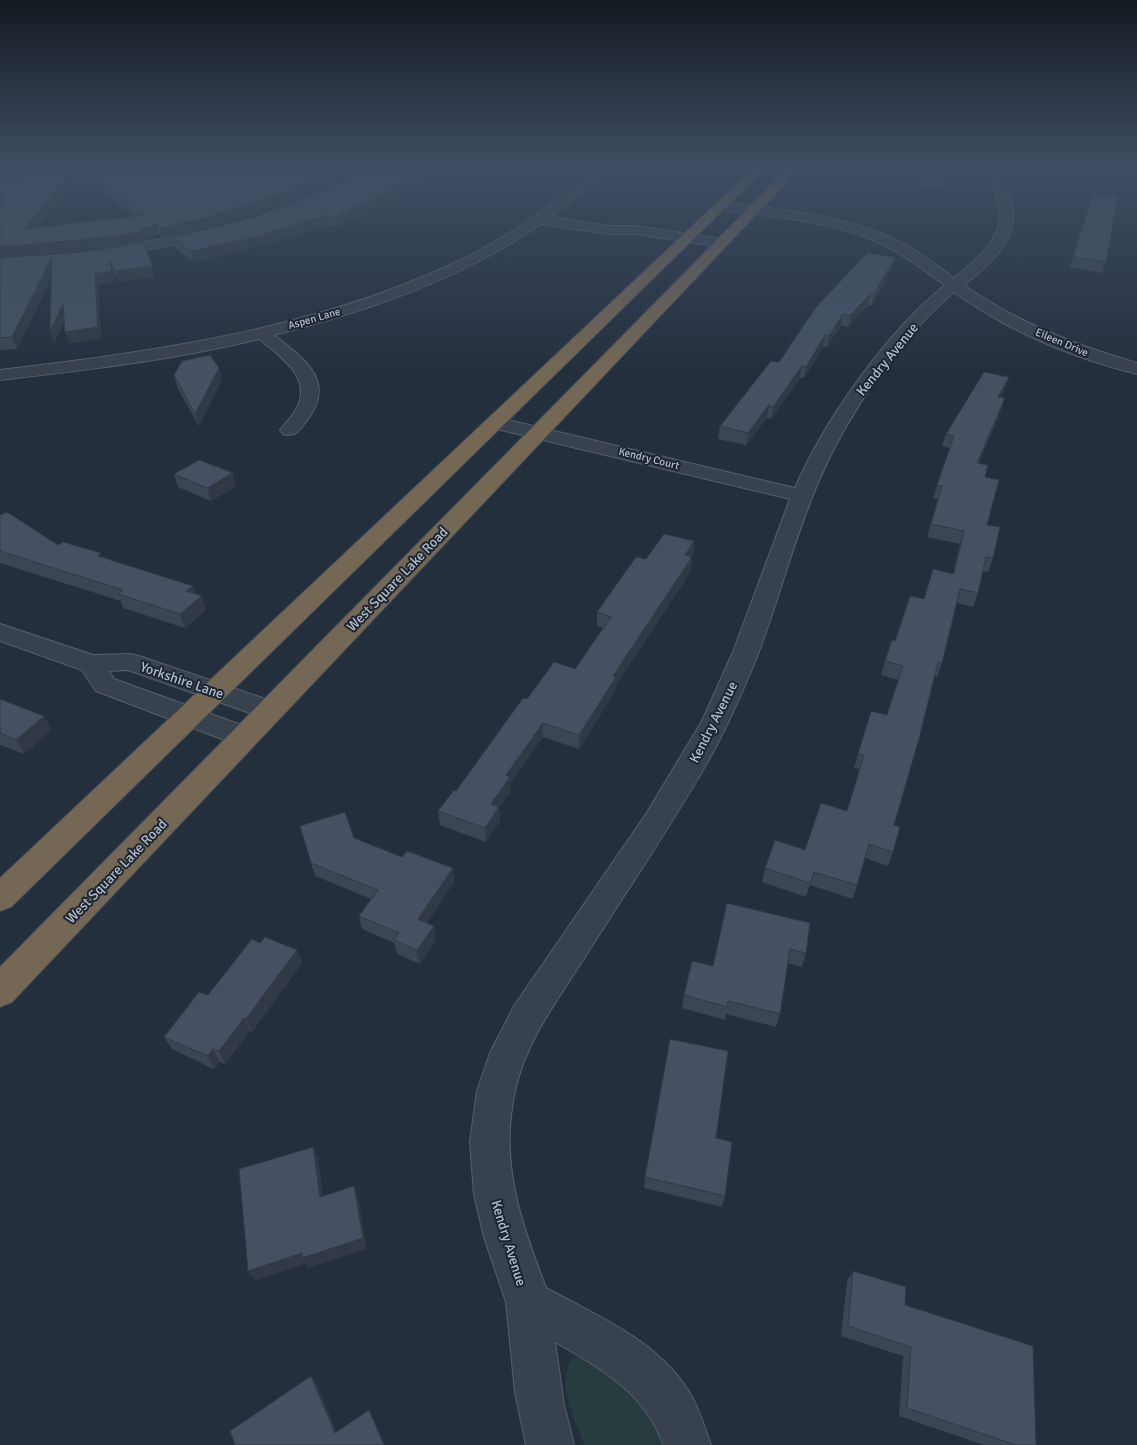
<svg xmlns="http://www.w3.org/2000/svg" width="1137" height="1445" font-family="Signika,sans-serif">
	<rect width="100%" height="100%" fill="#242f3e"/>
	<path fill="#263c3f" d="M 579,1357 C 605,1366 645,1401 657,1426 C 659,1431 660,1439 660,1445 L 585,1445 C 574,1419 556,1385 572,1359 Z"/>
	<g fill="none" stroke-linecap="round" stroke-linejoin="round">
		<g stroke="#565f6c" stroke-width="2">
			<g id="minor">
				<path d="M 121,168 L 149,168 L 143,172 L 66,183 L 0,187 L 0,179 L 66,175 Z"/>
				<path d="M 603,168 L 616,168 L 550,217 L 610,226 L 636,226 L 721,239 L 728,243 L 721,247 L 636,234 L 610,234 L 541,224 C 461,279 368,311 274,335 C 306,360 338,383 305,423 C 298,432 295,437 283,434 L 280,430 C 285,424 291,418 295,411 C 315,379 281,357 259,339 C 174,360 87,370 0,380 L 0,370 C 161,351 324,328 471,255 C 518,231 559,198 603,168 Z"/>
				<path d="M 983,168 L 995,168 C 1001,181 1009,193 1012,207 C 1020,240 986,267 964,285 C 1016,322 1076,345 1137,363 L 1137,374 C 1073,358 1008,331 954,292 C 900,338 848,414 820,478 C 795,535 780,596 758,654 C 744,689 729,723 711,756 C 672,825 627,890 585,957 C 558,999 526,1041 515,1091 C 499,1164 521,1221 546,1288 C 597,1316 661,1342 691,1395 C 700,1411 705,1428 711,1445 L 663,1445 C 648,1395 598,1366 555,1342 L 564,1405 L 574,1445 L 526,1445 L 515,1392 L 506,1302 L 484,1237 L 474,1194 L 470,1142 L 477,1091 L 490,1053 L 514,1006 L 646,814 L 702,721 L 733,652 L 790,499 L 488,427 L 486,423 L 488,419 L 495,417 L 795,488 C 825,419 886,333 945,285 C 926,272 908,257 888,247 C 837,220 777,218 721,210 L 715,206 L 721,202 C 780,210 842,214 896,240 C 917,250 935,264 954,278 C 975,261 1005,238 999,207 C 997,193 989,181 983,168 Z"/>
				<path d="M 210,230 L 215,231 L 217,234 L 215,237 L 108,257 L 103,256 L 101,253 L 103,250 L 108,249 Z"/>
				<path d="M 0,624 L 93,655 L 130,654 L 139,656 L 280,704 L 284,711 L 280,718 L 270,720 L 128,670 L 109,671 L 114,679 L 255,730 L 259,737 L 255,744 L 245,747 L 235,744 L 96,691 L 82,670 L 0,641 Z"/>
			</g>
		</g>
		<g stroke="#434c59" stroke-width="2">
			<g id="highway">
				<path d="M 754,168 L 766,168 L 11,907 L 0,911 L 0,878 Z"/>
				<path d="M 788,168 L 800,168 L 12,1002 L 0,1007 L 0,967 Z"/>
			</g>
		</g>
		<use href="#minor" fill="#38414e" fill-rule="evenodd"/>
		<use href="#highway" fill="#746855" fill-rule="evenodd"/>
	</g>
	<g fill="#3b4654">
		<path d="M 120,168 L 360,168 L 286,203 L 207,228 L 163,238 L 159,234 L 142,240 L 143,242 L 105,248 L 0,258 L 0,179 L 71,174 L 74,184 L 37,227 L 136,216 L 132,214 L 133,215 L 90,182 L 87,172 Z"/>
		<path d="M 919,168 L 949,168 L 950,179 L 947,188 L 919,186 Z"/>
		<path d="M 1051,168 L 1091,168 L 1089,172 Z"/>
		<path d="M 429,180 L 337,227 L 329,225 L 254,248 L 193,262 L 176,248 L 174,238 Z"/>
		<path d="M 1093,194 L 1106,262 L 1102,273 L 1070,267 Z"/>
		<path d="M 83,252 L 155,277 L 119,282 L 114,272 L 116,282 L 98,285 L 101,339 L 69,343 L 65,332 L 64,322 L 54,343 L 50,331 L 52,276 L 17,349 L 0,350 L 0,258 Z"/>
		<path d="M 895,257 L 892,268 L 872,305 L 868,305 L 848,327 L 841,325 L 827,347 L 823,347 L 804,378 L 800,378 L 771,419 L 767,418 L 746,445 L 718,439 L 720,426 L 779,362 Z"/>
		<path d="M 219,368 L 222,380 L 199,426 L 177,387 L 174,375 Z"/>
		<path d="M 1009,377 L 1005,390 L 1001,397 L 1001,411 L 979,463 L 985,477 L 987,525 L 993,558 L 988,572 L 983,571 L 978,593 L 973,607 L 957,603 L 942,663 L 937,677 L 934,676 L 894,825 L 893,852 L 888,866 L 865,858 L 853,899 L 810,885 L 806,897 L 762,882 L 765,868 L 805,850 L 847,811 L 860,769 L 854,768 L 871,711 L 887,715 L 898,680 L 881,675 L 885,661 L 895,641 L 924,599 L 953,573 L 960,544 L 927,537 L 938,499 L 933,498 L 950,448 L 942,446 L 946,434 Z"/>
		<path d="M 174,474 L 236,486 L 211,501 L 178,487 Z"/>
		<path d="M 0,515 L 58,545 L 103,557 L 195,594 L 206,610 L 185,628 L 123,608 L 121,601 L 0,563 Z"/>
		<path d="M 694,541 L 693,555 L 691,557 L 692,557 L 691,571 L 616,685 L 615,691 L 579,749 L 543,737 L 510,784 L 511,791 L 499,807 L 500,821 L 486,842 L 440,825 L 438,811 L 456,791 L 527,699 L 575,669 L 603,628 L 597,626 L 597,612 L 646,559 Z"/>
		<path d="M 0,699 L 44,716 L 51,730 L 24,754 L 1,745 L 0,745 Z"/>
		<path d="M 300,826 L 354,838 L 402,857 L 453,868 L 454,882 L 427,923 L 434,926 L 436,940 L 420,964 L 397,954 L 394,943 L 362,929 L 359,916 L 371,899 L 315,876 Z"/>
		<path d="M 727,903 L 806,953 L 802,967 L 788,963 L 780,1014 L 776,1027 L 726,1014 L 725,1020 L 682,1008 L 684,995 L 713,966 Z"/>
		<path d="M 260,943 L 297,950 L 302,963 L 252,1032 L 250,1031 L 225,1064 L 220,1062 L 214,1069 L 172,1049 L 164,1037 L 208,995 Z"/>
		<path d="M 645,1177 L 725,1196 L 722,1207 L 644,1188 Z"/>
		<path d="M 853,1271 L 905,1305 L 1036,1445 L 984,1445 L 899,1416 L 903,1356 L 841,1336 L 847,1281 Z"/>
	</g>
	<g fill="#303945">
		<path d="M 0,168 L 109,168 L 66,173 L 0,177 Z"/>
		<path d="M 340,168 L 360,168 L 286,203 L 207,228 L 163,238 L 161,228 Z"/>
		<path d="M 428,171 L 429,180 L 337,227 L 335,217 Z"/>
		<path d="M 71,174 L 74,184 L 28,239 L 24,229 Z"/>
		<path d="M 327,215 L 329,225 L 254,248 L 193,262 L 191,251 Z"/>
		<path d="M 156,224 L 159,234 L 142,240 L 143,242 L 105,248 L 0,258 L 0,247 L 139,230 Z"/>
		<path d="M 52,257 L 56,267 L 17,349 L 12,337 Z"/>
		<path d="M 895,257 L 892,268 L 872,305 L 874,294 Z"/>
		<path d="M 110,261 L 114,272 L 116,282 L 98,285 L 101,339 L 69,343 L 65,332 L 95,274 Z"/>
		<path d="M 152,266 L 155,277 L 119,282 L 116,271 Z"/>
		<path d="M 870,294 L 868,305 L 848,327 L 851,315 Z"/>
		<path d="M 63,304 L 67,316 L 54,343 L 50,331 Z"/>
		<path d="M 843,314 L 841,325 L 827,347 L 829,336 Z"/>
		<path d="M 825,335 L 823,347 L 804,378 L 806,367 Z"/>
		<path d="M 802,366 L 800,378 L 771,419 L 773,407 Z"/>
		<path d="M 219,368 L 222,380 L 199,426 L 195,414 Z"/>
		<path d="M 1009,377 L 1005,390 L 994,409 L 998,397 Z"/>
		<path d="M 1005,398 L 1001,411 L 973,476 L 977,463 Z"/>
		<path d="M 769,405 L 767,418 L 746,445 L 748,433 Z"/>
		<path d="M 233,473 L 236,486 L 211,501 L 207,488 Z"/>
		<path d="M 694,541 L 693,555 L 684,569 L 685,555 Z"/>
		<path d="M 692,557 L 691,571 L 616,685 L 615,691 L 579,749 L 579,735 L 613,676 Z"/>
		<path d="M 193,586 L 197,599 L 186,591 Z"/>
		<path d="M 202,596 L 206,610 L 185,628 L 180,614 Z"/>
		<path d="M 44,716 L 51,730 L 24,754 L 16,740 Z"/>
		<path d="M 543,723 L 543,737 L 510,784 L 511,791 L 492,818 L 491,804 L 506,775 Z"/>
		<path d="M 499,807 L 500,821 L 486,842 L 485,828 Z"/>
		<path d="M 453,868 L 454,882 L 420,933 L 418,919 Z"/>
		<path d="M 434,926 L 436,940 L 420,964 L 417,950 Z"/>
		<path d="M 297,950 L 302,963 L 252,1032 L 246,1019 Z"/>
		<path d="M 244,1018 L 250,1031 L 225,1064 L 219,1051 Z"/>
		<path d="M 213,1049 L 220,1062 L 214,1069 L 208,1056 Z"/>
		<path d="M 313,1147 L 318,1158 L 325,1208 L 320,1197 Z"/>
		<path d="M 354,1186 L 358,1197 L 367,1249 L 308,1268 L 306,1264 L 255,1281 L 248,1271 L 302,1253 Z"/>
		<path d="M 311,1376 L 317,1384 L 340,1441 L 335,1433 Z"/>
		<path d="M 369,1410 L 373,1418 L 385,1445 L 384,1445 Z"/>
	</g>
	<g fill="#455162" stroke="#303945">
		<path d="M 120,168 L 340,168 L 284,193 L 205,218 L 161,228 L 156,224 L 139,230 L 140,232 L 101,238 L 0,247 L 0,179 L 71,174 L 24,229 L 144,215 L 87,172 Z"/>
		<path d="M 368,168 L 410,168 L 428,171 L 335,217 L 327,215 L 252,238 L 191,251 L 174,238 L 254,217 L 295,202 L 358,174 Z"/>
		<path d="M 921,168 L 949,168 L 950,179 L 921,177 Z"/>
		<path d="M 1093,194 L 1118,197 L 1106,262 L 1073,257 Z"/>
		<path d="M 144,243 L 152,266 L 116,271 L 110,261 L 112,271 L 95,274 L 98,327 L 65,332 L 63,304 L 50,331 L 52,257 L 12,337 L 0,338 L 0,258 L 83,252 Z"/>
		<path d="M 867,253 L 895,257 L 874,294 L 870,294 L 851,315 L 843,314 L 829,336 L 825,335 L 806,367 L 802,366 L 773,407 L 769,405 L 748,433 L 720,426 L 771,361 L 779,362 L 816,307 Z"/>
		<path d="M 210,355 L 219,368 L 195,414 L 174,375 L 182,361 Z"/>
		<path d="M 984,372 L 1009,377 L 998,397 L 1005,398 L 977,463 L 988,465 L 985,477 L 999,480 L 987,525 L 1000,527 L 993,558 L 986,557 L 978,593 L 960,589 L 942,663 L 938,662 L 919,739 L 894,825 L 900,827 L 893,852 L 869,844 L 857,885 L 814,872 L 810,883 L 765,868 L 775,840 L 805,850 L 821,803 L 847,811 L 864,755 L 858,754 L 871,711 L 887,715 L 903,666 L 885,661 L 892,640 L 895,641 L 910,596 L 924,599 L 933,569 L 954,574 L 964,531 L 931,524 L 942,486 L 937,485 L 954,436 L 946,434 Z"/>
		<path d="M 199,460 L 233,473 L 207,488 L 174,474 Z"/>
		<path d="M 7,512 L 58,545 L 63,542 L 101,553 L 98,556 L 193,586 L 186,591 L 202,596 L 180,614 L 118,594 L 123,590 L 0,551 L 0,515 Z"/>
		<path d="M 664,534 L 694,541 L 685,555 L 692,557 L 613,676 L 616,677 L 579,735 L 543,723 L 506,775 L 510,777 L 491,804 L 499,807 L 485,828 L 438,811 L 454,790 L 456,791 L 523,698 L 527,699 L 554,662 L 575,669 L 611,617 L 597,612 L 636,557 L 646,559 Z"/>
		<path d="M 0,699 L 44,716 L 16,740 L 0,733 Z"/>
		<path d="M 345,812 L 354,838 L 402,857 L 407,851 L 453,868 L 418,919 L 434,926 L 417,950 L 394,940 L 399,933 L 359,916 L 378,890 L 311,863 L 300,826 Z"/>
		<path d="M 727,903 L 810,923 L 806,953 L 790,949 L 780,1014 L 728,1001 L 727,1007 L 684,995 L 692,961 L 713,966 Z"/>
		<path d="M 265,937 L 297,950 L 246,1019 L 244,1018 L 219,1051 L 213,1049 L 208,1056 L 164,1037 L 199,992 L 208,995 L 252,939 L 260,943 Z"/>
		<path d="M 670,1039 L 728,1051 L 716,1138 L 732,1142 L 725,1196 L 645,1177 Z"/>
		<path d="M 313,1147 L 320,1197 L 354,1186 L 363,1238 L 302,1258 L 302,1253 L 248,1271 L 239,1169 Z"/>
		<path d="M 853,1271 L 906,1287 L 905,1305 L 1033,1346 L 1036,1445 L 1016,1445 L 907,1408 L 911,1347 L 848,1326 Z"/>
		<path d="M 311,1376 L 335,1433 L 369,1410 L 384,1445 L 235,1445 L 230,1431 Z"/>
	</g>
	<linearGradient id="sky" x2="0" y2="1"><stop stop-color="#141a22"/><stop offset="0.45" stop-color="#3f4d63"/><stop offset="1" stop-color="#3f4d63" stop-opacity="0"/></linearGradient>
	<rect width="1137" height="370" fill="url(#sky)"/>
	<g text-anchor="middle" stroke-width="4" stroke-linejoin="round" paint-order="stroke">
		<g font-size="11" fill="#b4bcc9" stroke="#1d2633">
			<text transform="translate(314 318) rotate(-16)" y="4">Aspen Lane</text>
			<text transform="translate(1062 342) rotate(23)" y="4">Eileen Drive</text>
			<text transform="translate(649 458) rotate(14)" y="4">Kendry Court</text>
		</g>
		<g font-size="14" fill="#b4bcc9" stroke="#1d2633">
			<text transform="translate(887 359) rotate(-51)" y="5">Kendry Avenue</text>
			<text transform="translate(397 579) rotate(-46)" y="5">West Square Lake Road</text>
			<text transform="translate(182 680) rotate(19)" y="5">Yorkshire Lane</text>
			<text transform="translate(713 722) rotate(-63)" y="5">Kendry Avenue</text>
			<text transform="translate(116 871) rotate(-46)" y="5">West Square Lake Road</text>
			<text transform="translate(509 1243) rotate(73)" y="5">Kendry Avenue</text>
		</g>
	</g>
</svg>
